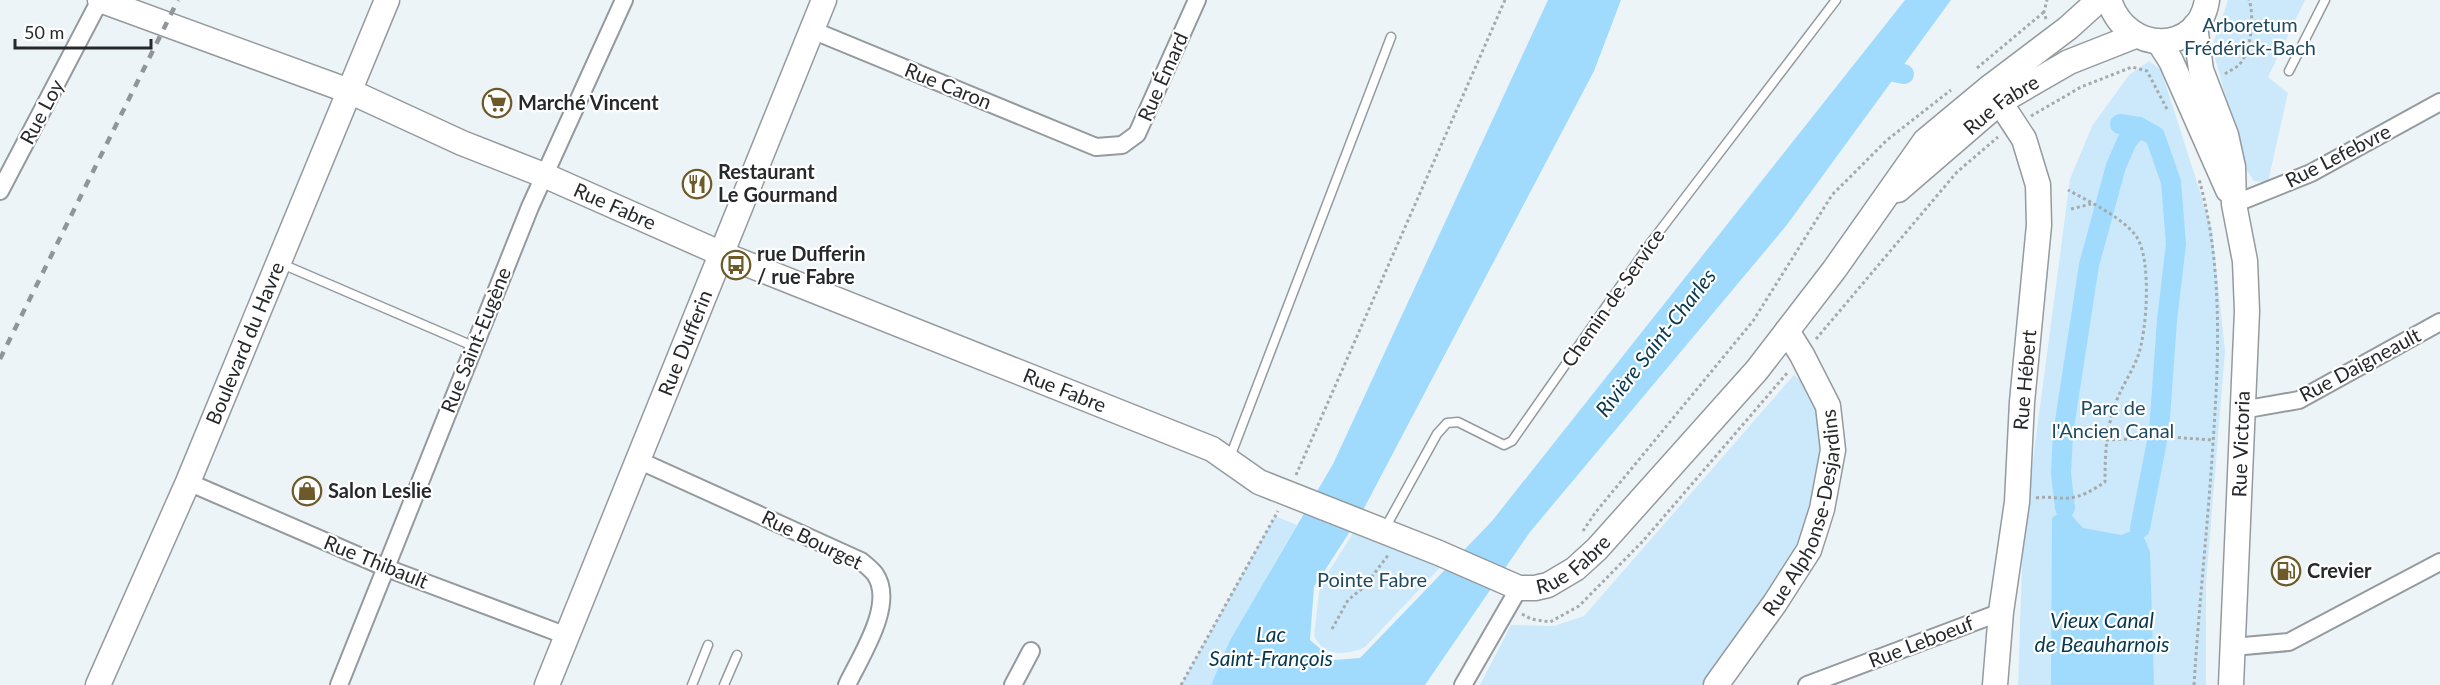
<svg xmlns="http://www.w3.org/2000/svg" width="2440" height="685" font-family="Lato,sans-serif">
	<rect width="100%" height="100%" fill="#edf4f8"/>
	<g fill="#cce9fb">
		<path d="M 2228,0 L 2305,0 L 2268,77 L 2288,93 L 2268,182 L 2254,181 L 2245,168 L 2212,47 Z"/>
		<path d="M 2149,61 L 2161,70 L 2212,229 L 2225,351 L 2206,584 L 2206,685 L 2018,685 L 2023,536 L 2070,179 L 2092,126 L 2129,75 Z"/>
		<path d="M 1794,375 L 1810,387 L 1825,425 L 1824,470 L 1805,535 L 1765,603 L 1705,685 L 1480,685 L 1511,625 L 1554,626 L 1584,616 Z"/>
		<path d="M 1275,516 L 1297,525 L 1230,640 L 1211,685 L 1181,685 Z"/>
		<path d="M 1357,527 L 1445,562 L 1365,647 C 1347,656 1322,657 1314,635 L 1320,585 Z"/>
	</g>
	<g fill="#a0dbfe">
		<path d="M 1548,0 L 1621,0 L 1594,71 L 1360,516 L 1314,587 L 1310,640 L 1334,660 L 1360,658 L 1492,521 L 1905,0 L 1951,0 L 1786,226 L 1530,532 L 1425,685 L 1211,685 L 1230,640 L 1333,464 Z"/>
		<path d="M 2065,508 L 2083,528 L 2121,535 L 2140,528 L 2150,552 L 2154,685 L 2051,685 L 2052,518 Z"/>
	</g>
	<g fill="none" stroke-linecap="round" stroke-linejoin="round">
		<g stroke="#a0dbfe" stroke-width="20">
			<path d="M 1873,68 L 1904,74"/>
			<path d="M 2120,124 L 2139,127 L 2155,136 L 2171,182 L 2176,244 L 2167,320 L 2159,431 L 2140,528"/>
			<path d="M 2065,508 L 2061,474 L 2063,434 L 2089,265 L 2116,166 L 2127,141 L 2139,127"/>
		</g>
		<g stroke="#949a9e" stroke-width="11">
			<g id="lane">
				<path d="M 2289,71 L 2325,0"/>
				<path d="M 282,264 L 473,346"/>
				<path d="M 1230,457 L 1391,37"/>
				<path d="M 1384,530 L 1437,434 L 1447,423 L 1458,422 L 1504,445 L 1512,441 L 1652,241 L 1836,0"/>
				<path d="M 692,685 L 708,645"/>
				<path d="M 724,685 L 737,655"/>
			</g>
		</g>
		<g stroke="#949a9e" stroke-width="20">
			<g id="street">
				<path d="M 812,30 L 1096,147 L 1122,145 L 1137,134 L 1197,0"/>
				<path d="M 0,191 L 100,0"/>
				<path d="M 2234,204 L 2311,173 L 2440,102"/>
				<path d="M 2242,410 L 2299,400 L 2440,322"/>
				<path d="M 638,460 L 861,561 C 866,565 871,569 875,574 C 896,604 860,657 847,685"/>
				<path d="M 188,482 L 389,569 L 567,636"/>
				<path d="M 2233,647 L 2289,642 L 2440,562"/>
				<path d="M 339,685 L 530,207 L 624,0"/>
				<path d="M 1013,685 L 1031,651"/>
				<path d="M 1463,685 L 1519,588"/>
				<path d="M 1807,685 L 2001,612"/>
			</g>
		</g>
		<g stroke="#949a9e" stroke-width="27">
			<g id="secondary">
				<path id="s1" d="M 100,0 L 349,91 L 462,143 L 546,176 L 722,254 L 1212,449 L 1259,482 L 1439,553 L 1519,588 L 1535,588 L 1548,585 L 1575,569 L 1597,549 L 1757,370 L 1834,270 L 1925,141 L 1990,87 L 2068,28 L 2099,0"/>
				<path d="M 2109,0 C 2127,56 2199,54 2207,0"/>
				<path d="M 2195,26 L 2201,70 L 2226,135 L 2233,167 L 2234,204 L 2245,261 L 2247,311 L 2231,685"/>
				<path d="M 2159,42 L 2171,61 L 2228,190"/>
				<path d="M 1990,87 L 2024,139 L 2038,185 L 2039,225 L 2022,402 L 2017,502 L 2001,612 L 1995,685"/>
				<path id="s2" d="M 1898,190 L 2000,102 L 2069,62 L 2135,36"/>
				<path id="s3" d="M 98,685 L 188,482 L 387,0"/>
				<path id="s4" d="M 547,685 L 824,0"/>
				<path id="s5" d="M 1716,685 L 1775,603 L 1809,550 L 1822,509 L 1833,450 L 1828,406 L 1802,355 L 1787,331"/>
			</g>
		</g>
		<g stroke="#a5aaad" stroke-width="3" stroke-dasharray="3 3" stroke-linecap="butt">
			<path d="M 2046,19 L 2044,12 L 2047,0"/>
			<path d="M 1977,68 L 2044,12"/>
			<path d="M 2225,74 C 2229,71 2234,69 2238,66 C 2251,54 2255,16 2249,0"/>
			<path d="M 2031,116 L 2081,87 L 2132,67 L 2147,71 L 2168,111"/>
			<path d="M 2071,209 L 2091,204"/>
			<path d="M 1816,339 L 1957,172 L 1998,137"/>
			<path d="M 2106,440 L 2169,437 L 2213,440"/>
			<path d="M 1296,475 L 1505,0"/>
			<path d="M 2036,498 C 2048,496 2058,499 2070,498 C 2083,496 2093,490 2105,482 C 2105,455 2106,428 2116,402 C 2122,386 2132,372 2138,356 C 2147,331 2152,258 2136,236 C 2122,217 2088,201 2068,190"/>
			<path d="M 1583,531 L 1595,513 L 1753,321 L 1832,195 L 1887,140 L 1951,90"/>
			<path d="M 1522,614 L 1531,619 L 1550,622 L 1579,606 L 1643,541 L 1788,372"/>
			<path d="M 1332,629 L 1348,600 L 1364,587 L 1389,554"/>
			<path d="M 1181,685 L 1278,511"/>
			<path d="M 2194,685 C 2199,604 2208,524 2213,443 C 2219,356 2223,265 2199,179"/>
		</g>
		<use href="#lane" stroke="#fff" stroke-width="8"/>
		<use href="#street" stroke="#fff" stroke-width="16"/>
		<use href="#secondary" stroke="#fff" stroke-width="24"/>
		<path stroke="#909598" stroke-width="4.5" stroke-dasharray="8 8" stroke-linecap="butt" d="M 0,359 L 178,0"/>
	</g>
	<defs>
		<g id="supermarket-ring" transform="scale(1.5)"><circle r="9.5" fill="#fff" stroke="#6e5a29" stroke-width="1.5"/><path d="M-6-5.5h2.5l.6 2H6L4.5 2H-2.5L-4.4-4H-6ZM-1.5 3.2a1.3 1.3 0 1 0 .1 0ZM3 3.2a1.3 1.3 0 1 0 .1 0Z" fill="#6e5a29"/></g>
		<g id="restaurant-ring" transform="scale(1.5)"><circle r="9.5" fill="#fff" stroke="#6e5a29" stroke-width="1.5"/><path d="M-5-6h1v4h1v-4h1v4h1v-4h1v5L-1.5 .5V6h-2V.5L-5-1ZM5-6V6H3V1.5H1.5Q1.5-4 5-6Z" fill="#6e5a29"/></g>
		<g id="bus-ring" transform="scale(1.5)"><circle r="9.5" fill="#fff" stroke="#6e5a29" stroke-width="1.5"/><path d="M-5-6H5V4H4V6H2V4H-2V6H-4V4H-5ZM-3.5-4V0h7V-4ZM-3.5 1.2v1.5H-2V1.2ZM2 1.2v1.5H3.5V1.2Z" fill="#6e5a29"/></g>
		<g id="shop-ring" transform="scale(1.5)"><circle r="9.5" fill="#fff" stroke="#6e5a29" stroke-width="1.5"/><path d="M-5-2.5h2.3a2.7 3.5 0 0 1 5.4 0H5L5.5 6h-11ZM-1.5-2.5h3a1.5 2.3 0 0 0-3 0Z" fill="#6e5a29"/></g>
		<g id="fuel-ring" transform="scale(1.5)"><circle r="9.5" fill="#fff" stroke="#6e5a29" stroke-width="1.5"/><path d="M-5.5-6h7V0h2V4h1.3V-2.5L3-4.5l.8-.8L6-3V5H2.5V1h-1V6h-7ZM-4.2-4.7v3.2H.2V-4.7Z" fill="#6e5a29"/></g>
	</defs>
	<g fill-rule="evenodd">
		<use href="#supermarket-ring" x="497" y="103"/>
		<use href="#restaurant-ring" x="697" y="184"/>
		<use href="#bus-ring" x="736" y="265"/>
		<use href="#shop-ring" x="307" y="491"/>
		<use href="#fuel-ring" x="2286" y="571"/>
	</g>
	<g text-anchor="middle" stroke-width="4.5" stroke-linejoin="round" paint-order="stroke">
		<g font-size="20" fill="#1d4a62" stroke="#fff">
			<text x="2250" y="32">Arboretum<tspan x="2250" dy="23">Frédérick-Bach</tspan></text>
			<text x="2113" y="415">Parc de<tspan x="2113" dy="23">l'Ancien Canal</tspan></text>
			<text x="1372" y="587">Pointe Fabre</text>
		</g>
		<g font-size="20" fill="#26282a" stroke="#fff">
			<text transform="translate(1163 77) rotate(-66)" y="7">Rue Émard</text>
			<text transform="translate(948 86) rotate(22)" y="7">Rue Caron</text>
			<text dy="7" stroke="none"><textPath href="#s2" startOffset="134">Rue Fabre</textPath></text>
			<text transform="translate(42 112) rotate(-62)" y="7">Rue Loy</text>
			<text transform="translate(2338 156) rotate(-27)" y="7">Rue Lefebvre</text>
			<text dy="7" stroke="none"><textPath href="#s1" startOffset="555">Rue Fabre</textPath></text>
			<text transform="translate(1613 298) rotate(-55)" y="7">Chemin de Service</text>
			<text transform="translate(476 340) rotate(-68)" y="7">Rue Saint-Eugène</text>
			<text dy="7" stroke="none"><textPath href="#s3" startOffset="372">Boulevard du Havre</textPath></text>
			<text dy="7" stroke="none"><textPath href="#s4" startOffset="369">Rue Dufferin</textPath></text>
			<text transform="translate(2360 365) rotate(-28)" y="7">Rue Daigneault</text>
			<text transform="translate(2025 380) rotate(-85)" y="7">Rue Hébert</text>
			<text dy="7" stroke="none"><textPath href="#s1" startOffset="1041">Rue Fabre</textPath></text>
			<text transform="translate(2241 444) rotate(-88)" y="7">Rue Victoria</text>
			<text dy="7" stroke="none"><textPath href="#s5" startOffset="198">Rue Alphonse-Desjardins</textPath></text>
			<text transform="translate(812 540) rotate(26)" y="7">Rue Bourget</text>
			<text dy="7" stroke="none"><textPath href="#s1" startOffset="1599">Rue Fabre</textPath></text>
			<text transform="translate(376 562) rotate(22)" y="7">Rue Thibault</text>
			<text transform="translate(1921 642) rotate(-21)" y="7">Rue Leboeuf</text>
		</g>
		<g font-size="20" font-weight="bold" fill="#26282a" stroke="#fff" text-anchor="start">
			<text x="518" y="110">Marché Vincent</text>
			<text x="718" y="179">Restaurant<tspan x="718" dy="23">Le Gourmand</tspan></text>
			<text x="757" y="261">rue Dufferin<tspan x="757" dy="23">/ rue Fabre</tspan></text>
			<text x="328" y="498">Salon Leslie</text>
			<text x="2307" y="578">Crevier</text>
		</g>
		<g font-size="21" font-style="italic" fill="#06384f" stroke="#fff">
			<text transform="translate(1656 343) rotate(-52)" y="7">Rivière Saint-Charles</text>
			<text x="2102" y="628">Vieux Canal<tspan x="2102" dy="24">de Beauharnois</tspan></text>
			<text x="1271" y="642">Lac<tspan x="1271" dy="24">Saint-François</tspan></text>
		</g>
	</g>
	<path d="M15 39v9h136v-9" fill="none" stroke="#26282a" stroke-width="3"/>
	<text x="24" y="39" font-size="18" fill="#26282a" stroke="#ffffff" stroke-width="4.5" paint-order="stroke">50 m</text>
</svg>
